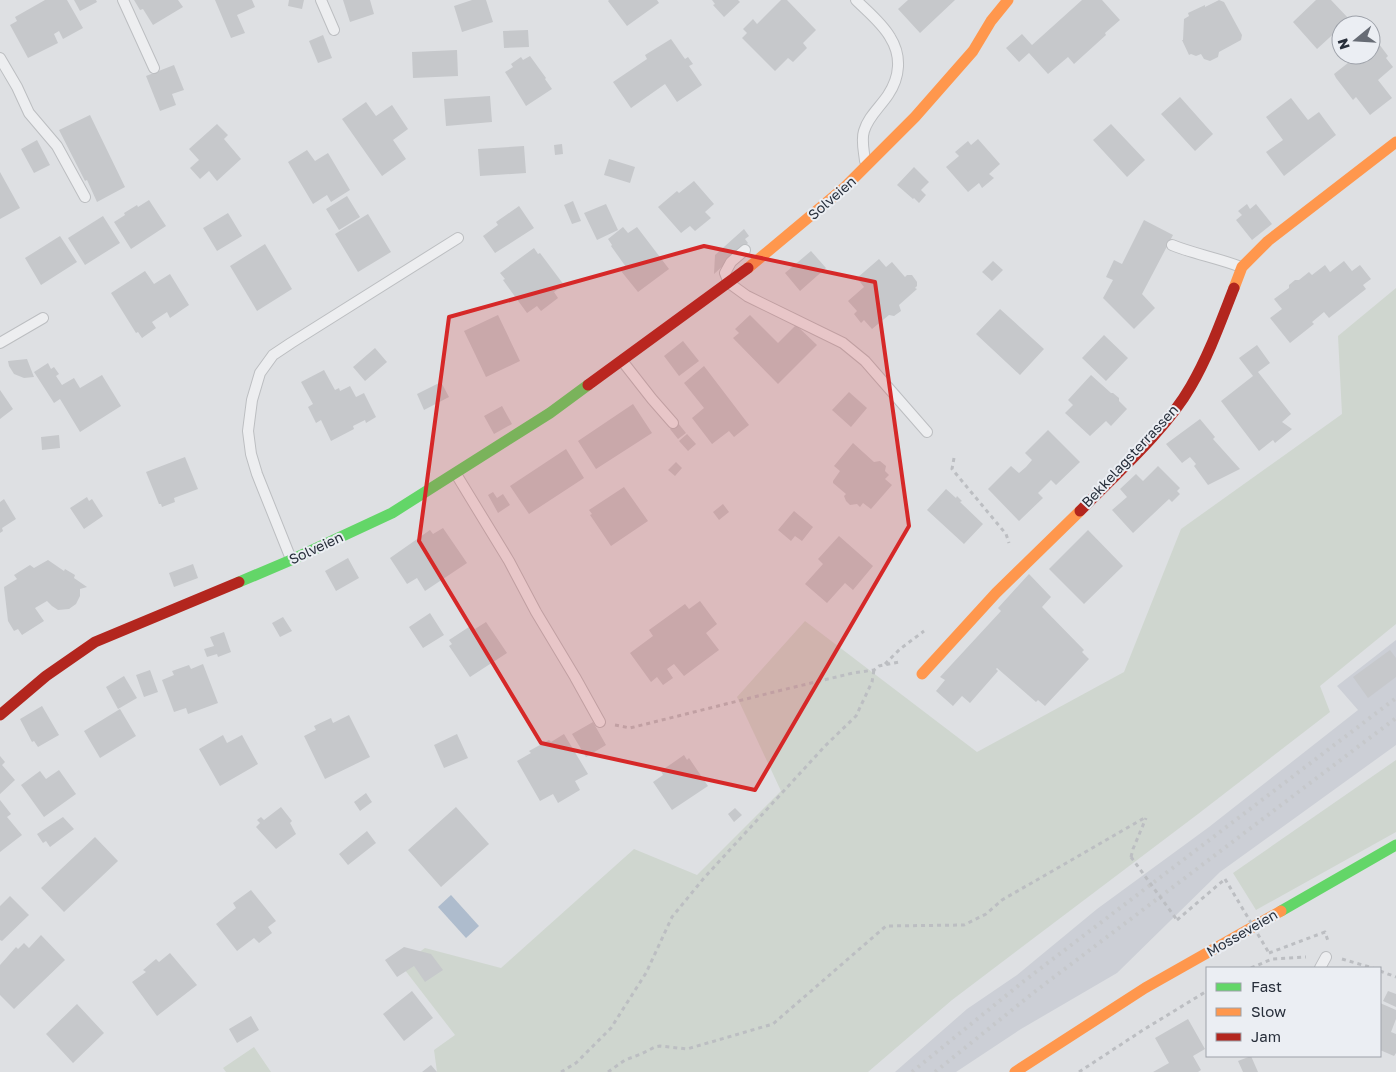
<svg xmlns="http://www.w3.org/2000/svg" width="1396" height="1072" font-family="'Golos Text',sans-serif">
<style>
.built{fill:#cccfd6}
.green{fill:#cfd6cf}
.water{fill:#aebccd}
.building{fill:#c6c8cb}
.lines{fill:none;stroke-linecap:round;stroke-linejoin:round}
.lane-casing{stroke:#bcbec1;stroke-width:12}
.path{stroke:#bcbec2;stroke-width:3;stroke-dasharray:4 4;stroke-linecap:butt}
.lane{stroke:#edeef0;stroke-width:10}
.fast{stroke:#63d668;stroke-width:11}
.slow{stroke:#ff974d;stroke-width:11}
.jam{stroke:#b3261e;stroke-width:11}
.rail{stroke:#c6c8cb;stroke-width:4;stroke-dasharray:2.5 5;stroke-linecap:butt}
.path-bridge{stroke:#bcbec2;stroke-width:3;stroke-dasharray:4 4;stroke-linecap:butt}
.marked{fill:#d62828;fill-opacity:0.2;stroke:#d62828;stroke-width:4;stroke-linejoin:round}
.labels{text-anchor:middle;stroke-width:4;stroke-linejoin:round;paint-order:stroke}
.street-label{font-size:14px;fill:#272e3a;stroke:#ebeef3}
</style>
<rect width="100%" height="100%" fill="#dee0e3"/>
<!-- built -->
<path class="built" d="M1396 640V745L1220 872 1117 973 1021 1029 956 1072H895L967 1009 1017 975 1097 909 1209 827 1358 710 1337 686Z"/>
<!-- green -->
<path class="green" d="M1396 288V624L1320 686 1330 712 1198 814 952 1000 868 1072H437L434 1050 455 1035 401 965 425 948 501 968 634 849 697 875 781 791 737 697 805 621 977 752 1124 672 1181 529 1342 414 1338 336Z
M1396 760V832L1256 910 1233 873Z
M254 1047 271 1072H226L223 1068Z"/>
<!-- water -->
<path class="water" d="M451 895 479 926 466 938 438 907Z"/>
<!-- building -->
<path class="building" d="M45 0H67L83 28 63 39 59 31 54 34 58 43 28 58 10 25 17 21 15 17Z
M74 0H96L97 2 80 11Z
M134 0H178L183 7 153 25 143 9 140 10Z
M215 0H252L255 7 237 15 245 33 231 38Z
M289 0H304L302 9 288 6Z
M343 0H370L374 14 350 22Z
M472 0H486L493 22 462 32 454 6Z
M609 0H657L659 3 627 26 608 1Z
M712 0H738L740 2 724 17 713 5 715 4Z
M781 0H787L816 30 803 43 807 48 793 62 788 58 775 71 742 38 747 33 743 29 753 19 757 24Z
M908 0H955L920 33 898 9Z
M1082 0H1102L1120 20 1105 33 1106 35 1074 64 1068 57 1048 74 1029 53 1019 62 1006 48 1022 34 1032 45Z
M1219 0 1224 2 1242 35 1241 40 1219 52 1218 57 1210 61 1204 59 1201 54 1196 56 1191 54 1189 55 1182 40H1183L1184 19 1189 16 1188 13 1205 5V7Z
M1316 0H1331L1349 19 1341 25V27L1317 49 1293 22Z
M528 30 529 47 504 48 503 31Z
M323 35 332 58 318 63 309 41Z
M671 39 685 59 688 57 693 64 689 66 702 85 677 102 665 84 631 108 613 82 647 59 645 55Z
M1376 40 1388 56 1386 58 1393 67 1378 80 1392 98 1370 115 1356 97 1353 100 1336 78 1334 74 1358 55H1371V44Z
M457 50 458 76 413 78 412 52Z
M530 56 546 78 545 79 552 89 526 106 505 72 513 67 511 64 521 57 523 60Z
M174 65 184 90 172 94 176 105 160 111 146 76Z
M490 96 492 122 446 126 444 99Z
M1180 97 1213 134 1195 151 1161 114Z
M1291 98 1308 120 1319 112 1336 135 1284 176 1266 152 1283 140 1266 117Z
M366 102 376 116 392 105 408 129 393 140 406 159 382 176 342 119Z
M90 115 125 187 97 202 87 180 85 181 59 130Z
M217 124 228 135 224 139 241 159 217 181 209 171 200 179 190 168 199 160 189 149Z
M1111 124 1145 160 1127 177 1093 140Z
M978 139 1000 164 989 174 994 178 982 188 979 183 968 192 946 167 959 156 955 152 968 141 971 145Z
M37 140 50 165 34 173 21 149Z
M562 144 563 154 555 155 554 145Z
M524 146 526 173 480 176 478 149Z
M307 150 315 161 328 153 350 190 331 202 327 195 313 204 288 162Z
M609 159 635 167 630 183 604 175Z
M914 167 929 182 921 190 926 195 919 203 914 198 913 199 897 185Z
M0 172 20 208 0 219Z
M694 181 714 204 705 212 711 218 695 231 690 226 681 233 658 207 677 191 679 193Z
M347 196 360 217 339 230 326 209Z
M149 200 166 226 131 249 114 222 125 215 124 213 137 205 138 207Z
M573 201 581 221 572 224 564 205Z
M606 204 618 230 597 240 584 213Z
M1247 204 1250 209 1256 204 1272 224 1252 240 1236 220 1242 215 1238 211Z
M519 206 534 228 495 253 483 236 498 225 496 222Z
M228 213 242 236 217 251 203 228Z
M368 214 391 252 358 272 335 234Z
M103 216 120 243 85 265 68 238Z
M1144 220 1173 235 1142 294 1155 308 1134 329 1103 298 1113 280 1106 277 1114 260 1122 264Z
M623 227 628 233 637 227 669 269 638 292 621 271 626 267 611 246 612 245 608 239Z
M744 229 749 236 745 239 748 243 714 274 715 255Z
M60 236 77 262 41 285 25 258Z
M265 244 292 289 257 311 230 266Z
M534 248 538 254 540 253 564 285 554 292 558 298 541 311 537 306 527 313 503 280 505 279 500 273Z
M811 251 826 268 800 291 785 273Z
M879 259 886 267 892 262 905 277 907 275H912L917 282V286L915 288 917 289 899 305 901 311 894 316 889 315 872 329 864 320 861 323 854 314 857 311 848 301 864 287 857 278Z
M993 261 1003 270 992 281 982 272Z
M1344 261 1352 271 1360 265 1371 279 1363 285 1366 289 1329 318 1324 312 1312 322 1314 324 1290 343 1270 318 1282 309 1274 299 1289 288V285L1295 280H1299L1309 272 1312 275 1325 265 1330 272Z
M145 271 154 284 170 274 189 305 170 318 167 312 152 322 156 328 142 338 138 332 136 333 111 293Z
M1000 309 1044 349 1020 375 976 334Z
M498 315 520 361 486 377 464 331Z
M750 315 778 343 796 325 817 345 778 384 733 338 739 333 735 329Z
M1104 335 1128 358 1106 381 1082 358Z
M683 341 699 361 679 376 664 356Z
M1257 345 1270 363 1258 372 1291 414 1282 422 1292 429 1275 443 1273 440 1259 451 1221 401 1253 376 1239 358Z
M375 348 387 362 365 381 353 367Z
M27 359 34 377 24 378 14 374 9 366 8 361Z
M48 363 51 369 54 367 59 374 56 376 62 385 74 378 80 388 102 375 121 406 80 432 60 399 54 403 34 372Z
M704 366 749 425 734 437 729 431 712 444 692 418 704 408 684 383Z
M324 370 335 390 339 388 340 391 350 386 356 397 364 393 376 417 366 423 365 420 353 426 354 429 331 441 321 420 316 423 308 407 313 404 301 382Z
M1091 375 1111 393H1113L1119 398V401L1127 409 1111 426 1106 421 1090 436 1065 413 1073 405 1068 400Z
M441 382 449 397 424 410 417 394Z
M0 390 13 409 0 419Z
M849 392 867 408 851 427 832 410Z
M633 404 652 433 596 469 578 441Z
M502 406 512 424 494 434 484 416Z
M1200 419 1215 437 1213 439 1240 469 1208 485 1194 466 1196 464 1190 457 1182 463 1166 444Z
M678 423 686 433 678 439 670 429Z
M1048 430 1080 462 1056 485 1051 480 1038 493 1043 498 1019 521 988 489 1011 466 1019 473 1026 467 1032 460 1025 453Z
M687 434 696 444 688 451 679 441Z
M59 435 60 448 42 450 41 437Z
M853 443 874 462 880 461 886 466 885 471 889 475 885 479 892 485 871 509 863 503 860 507 857 504 850 505 846 501 844 496 846 494 833 483V481L840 471 834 466Z
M566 449 584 478 529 514 510 486Z
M185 457 198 489 174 498 175 502 162 507 161 504H159L146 472Z
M676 462 682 468 675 476 668 470Z
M1158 466 1180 488 1177 491 1180 494 1172 502 1169 499 1133 533 1112 510 1127 497 1120 489 1136 474 1143 481Z
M624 487 648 521 611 546 590 515 592 514 589 510Z
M946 489 956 498 957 496 962 501 960 502 983 524 964 544 927 510Z
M493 492 497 498 503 494 510 505 498 513 488 495Z
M87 497 89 501 92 499 103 516 84 529 70 508Z
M4 499 16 519 2 528 3 531 0 533V502Z
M723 504 729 512 719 520 713 512Z
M794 511 813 527 802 541 795 536 791 541 778 530Z
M443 528 467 563 425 591 417 578 407 584 390 558 430 530 433 534Z
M1088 530 1123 566 1084 604 1049 569Z
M839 536 873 566 853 590 845 583 827 603 805 584 823 564 818 559Z
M348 558 359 578 336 591 325 571Z
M48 560 64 571 65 569 75 575 74 578 87 587 80 589V596L76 604 69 609 58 610 52 606 47 601 35 608 44 621 22 635 18 629 14 631 8 621 4 587 17 579 14 575 30 565 34 568Z
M193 564 198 578 174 587 169 573Z
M1029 574 1051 597 1042 607 1084 650 1082 652 1089 659 1045 706 1038 700 1036 702 997 668 996 669 998 671 970 703 962 696 953 706 936 691 945 680 940 677 1001 611 998 608Z
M700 601 717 624 706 633 719 650 684 676 674 664 667 669 673 678 663 685 657 677 651 682 630 653 653 636 649 630 685 604 689 609Z
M430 613 444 635 423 648 409 627Z
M283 617 292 631 280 637 272 623Z
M486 622 507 653 470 677 449 646 452 644 449 640 472 625 475 629Z
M224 632 231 652 218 657 217 654 207 657 204 649 214 646 210 637Z
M1390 650 1396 658V677L1368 698 1353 677Z
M203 664 218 703 188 714 186 708 174 712 162 680 174 675 172 671 189 665 191 669Z
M150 670 158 692 144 697 136 675Z
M124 676 137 698 118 709 106 687Z
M42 706 59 735 38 747 34 741 32 742 20 719Z
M120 709 136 736 100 758 84 731Z
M349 715 370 757 325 779 304 736 316 730 314 726 331 718 333 723Z
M593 722 606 745 586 757 572 734Z
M457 734 468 758 444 768 434 745Z
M564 734 588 774 575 781 580 790 558 803 553 794 540 801 517 761 531 753 529 751 549 740 551 742Z
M223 735 227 743 242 735 258 764 220 786 199 749Z
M684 755 687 760 689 758 708 786 672 810 653 782 663 775 661 771Z
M0 756 5 762 2 765 15 780 0 794Z
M59 770 76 794 44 817 21 785 40 771 46 779Z
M366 793 372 802 360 811 354 802Z
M0 800 11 814 7 817 22 835 0 852Z
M281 807 292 821 290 823 296 834 276 849 256 827 260 823 257 820 261 817 264 820Z
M456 807 489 844 441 887 408 850Z
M735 808 742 815 734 822 728 814Z
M63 817 74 829 50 847 46 841 43 843 37 834Z
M367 831 376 843 348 865 339 854Z
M95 837 118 861 64 912 41 888Z
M251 890 276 921 268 927 272 933 259 943 254 938 237 951 216 924 236 908 233 903Z
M10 896 29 915 2 941 0 940V906Z
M41 935 65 960 14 1009 0 995V965L16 947 18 949 24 943 29 948Z
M404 947 431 954 443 970 425 982 414 966 397 977 385 960Z
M170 953 197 985 157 1016 132 982 146 972 143 970 156 959 159 962Z
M412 991 433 1018 404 1041 383 1014Z
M1388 991 1396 994V1007L1383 1001Z
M1380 1003 1396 1010V1019L1391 1032 1396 1034V1053L1394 1056 1380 1050Z
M77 1004 104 1033 73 1063 46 1034Z
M251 1016 259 1030 237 1043 229 1029Z
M1188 1019 1205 1049 1193 1056 1201 1070 1198 1072H1153L1169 1063 1155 1038Z
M1251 1056 1258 1072H1243L1238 1061Z
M431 1065 437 1072H422Z"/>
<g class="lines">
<!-- lane casing -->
<g class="lane-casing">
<path id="lane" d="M123 0 154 68
M321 0 334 30
M856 0C868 12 882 23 890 37 902 56 900 77 888 95 880 107 868 117 864 131 861 140 864 151 865 161
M0 58 17 87 29 113 57 146 85 197
M1172 245C1194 254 1218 258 1241 267
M745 250 731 262 725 273 729 283 747 296 843 343 865 361 927 432
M0 343 43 318
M623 362 652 399 673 423
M456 474 509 561 536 612 575 677 600 722
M291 559 257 474 251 454 248 431 252 400 260 373 273 355 291 343 458 238
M1320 968 1326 957"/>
</g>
<!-- path -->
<path class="path" d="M954 458 952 469 1006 534 1009 543
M885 664 900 649 924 631
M615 725 630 728 778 691 853 673 874 670 879 666 899 662
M1131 857 1133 849 1146 818
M1177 920 1225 879
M1269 953 1325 932 1328 941
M1342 959 1373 968
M1251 968 1272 959 1306 957
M1380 971 1396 977
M561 1072 576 1063 611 1028 646 973 672 917 704 878 825 746 856 716 872 682 874 670
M608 1072 625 1060 641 1054 655 1047 660 1046 687 1049 773 1024 886 926 964 925 986 914 1002 900 1146 817
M1079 1072 1143 1030 1207 991"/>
<!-- lane -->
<use href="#lane" class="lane"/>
<!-- fast -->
<path class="fast" d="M239 582 291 560 392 513 550 413 588 385
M1281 911 1396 845"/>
<!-- slow -->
<path class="slow" d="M748 268 845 187 915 117 973 51 991 21 1008 0
M1234 288 1242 267 1268 241 1396 142
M922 674 996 593 1080 511
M1015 1072 1145 988 1281 911"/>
<!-- jam -->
<path class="jam" d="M588 385 748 268
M1080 511C1116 474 1166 430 1191 386 1209 355 1221 321 1234 288
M0 715 46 676 95 642 239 582"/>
<!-- rail -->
<path class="rail" d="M912 1072 1024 981 1396 698
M935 1072 1033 993 1396 718"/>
<!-- path-bridge -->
<path class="path-bridge" d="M1131 857 1177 920
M1225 879 1269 953"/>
</g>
<!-- marked area -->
<path class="marked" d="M704 246 875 282 909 526 755 790 541 743 419 541 449 317Z"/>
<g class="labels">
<!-- street labels -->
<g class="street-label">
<text transform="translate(832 198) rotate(-41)" y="5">Solveien</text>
<text transform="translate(1130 456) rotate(-47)" y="5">Bekkelagsterrassen</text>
<text transform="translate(316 548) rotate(-25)" y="5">Solveien</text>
<text transform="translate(1242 933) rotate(-30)" y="5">Mosseveien</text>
</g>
</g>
<!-- legend -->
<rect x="1206" y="967" width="175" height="90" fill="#ebeef3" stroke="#9da1a9"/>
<rect x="1216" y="983" width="25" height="8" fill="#63d668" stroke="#9da1a9"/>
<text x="1251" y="992" font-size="15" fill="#272e3a">Fast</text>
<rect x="1216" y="1008" width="25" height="8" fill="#ff974d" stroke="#9da1a9"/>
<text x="1251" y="1017" font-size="15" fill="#272e3a">Slow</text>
<rect x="1216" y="1033" width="25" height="8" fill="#b3261e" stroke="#9da1a9"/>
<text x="1251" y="1042" font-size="15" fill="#272e3a">Jam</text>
<!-- north arrow -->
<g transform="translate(1356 40) rotate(252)"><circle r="24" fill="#ebeef3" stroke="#9da1a9"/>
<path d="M0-4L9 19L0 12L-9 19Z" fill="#676c75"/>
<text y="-8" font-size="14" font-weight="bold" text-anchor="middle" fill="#272e3a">N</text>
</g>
</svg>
